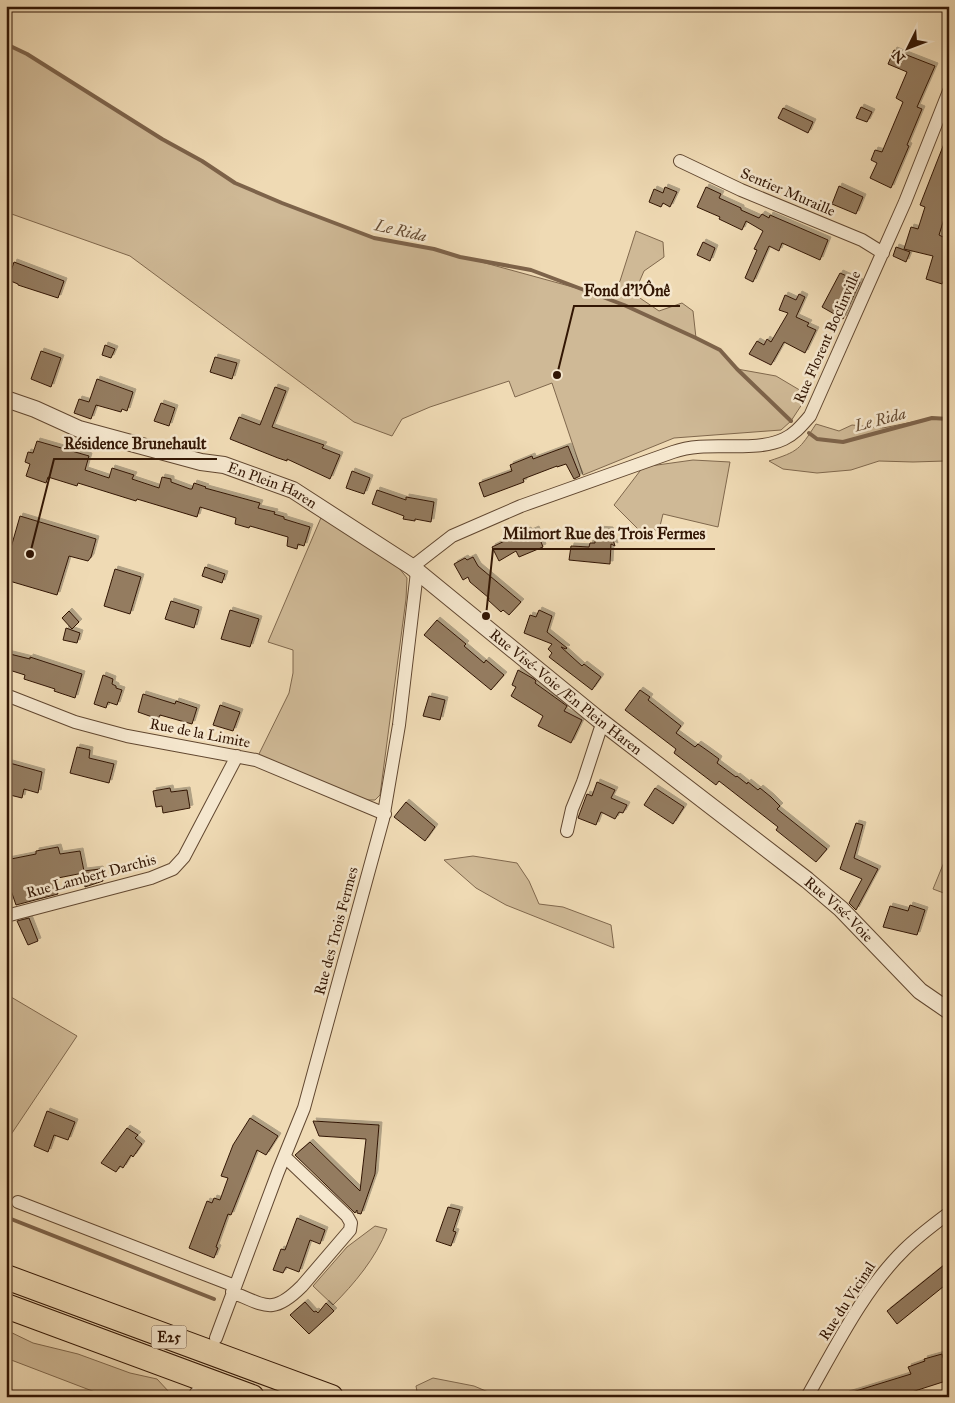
<svg xmlns="http://www.w3.org/2000/svg" width="955" height="1403" font-family="'IM FELL Great Primer',serif">
<style>
.green{fill:#cfb996;stroke:#80684d}
.lines{fill:none;stroke-linecap:round;stroke-linejoin:round}
.stream{stroke:#7d634a;stroke-width:4}
.building{fill:#947c60;stroke:#321604;filter:url(#shadow)}
.minor-casing{stroke:#614730;stroke-width:14}
.tertiary-casing{stroke:#614730;stroke-width:18}
.motorway-casing{stroke:#321604;stroke-width:26}
.minor{stroke:#f5e7ce;stroke-width:12}
.tertiary{stroke:#f5e7ce;stroke-width:16}
.motorway{stroke:#efdab4;stroke-width:24}
.labels{text-anchor:middle;stroke-width:5;stroke-linejoin:round;paint-order:stroke}
.shield{fill:#f5e7ce;stroke:#6c5541;stroke-width:1}
.shield-label{font-size:14px;font-weight:bold;fill:#321604}
.street-label{font-size:15px;fill:#321604;stroke:#f5e7ce}
.water-label{font-size:16px;font-style:italic;fill:#644a32;stroke:#f5e7ce}
.leader{fill:none;stroke:#321604;stroke-width:2}
.callout-dot{fill:#321604;stroke:#f5e7ce;stroke-width:2}
.callout-label{font-size:16px;text-anchor:middle;font-weight:bold;fill:#321604;stroke:#f5e7ce;stroke-width:5;stroke-linejoin:round;paint-order:stroke}
</style>
<defs>
<filter id="shadow"><feDropShadow dx="3" dy="-3" stdDeviation="0" flood-color="#0004"/></filter>
</defs>
<rect width="100%" height="100%" fill="#efdab4"/>
<filter id="stains"><feTurbulence type="fractalNoise" baseFrequency=".004" numOctaves="4"/><feColorMatrix values="0 0 0 0 .2 0 0 0 0 .09 0 0 0 0 .02 0 0 0 .5 -.17"/></filter>
<radialGradient id="worn" r=".72"><stop offset=".6" stop-color="#630" stop-opacity="0"/><stop offset="1" stop-color="#630" stop-opacity=".3"/></radialGradient>
<!-- green -->
<path class="green" d="M6 44 27 54 162 139 202 161 235 183 282 203 374 238 434 249 591 292 608 298 620 281 636 231 663 242 664 257 644 271 634 294 659 311 682 303 693 311 696 338 720 350 737 369 776 376 808 395 791 421 781 430 674 438 583 475 552 383 515 397 509 381 430 407 402 419 392 436 354 422 130 256 6 212Z
M932 418 949 419V463L945 461 913 462 879 461 851 470 817 473 783 469 769 461C799 451 799 450 816 424L839 431 852 425 883 428Z
M693 460 730 462 718 527 663 514 659 530 638 529 614 505 643 467Z
M323 513 399 568 407 578 406 599 380 795 375 800H364L258 756 289 693 293 673V650L268 642Z
M949 850V895L933 889Z
M473 856 517 863 529 881 539 904 563 907 611 925 614 948 506 905 476 888 444 860Z
M6 994 77 1036 6 1142Z
M375 1226 387 1229C376 1258 354 1284 333 1305L313 1286 347 1247Z
M6 1330 33 1343 78 1354 130 1373 157 1379 170 1393 166 1397H108L6 1358Z
M433 1378 474 1386 500 1397H418L416 1386Z"/>
<g class="lines">
<!-- stream -->
<path class="stream" d="M6 44 27 54 162 139 202 161 235 183 282 203 374 238 434 249 460 257 531 270 624 305 696 338 720 350 737 369 791 421
M809 433 817 439 843 442 932 418 949 419
M6 1217 214 1299"/>
</g>
<!-- building -->
<path class="building" d="M894 50 935 66 917 107 922 109 907 145 909 146 891 188 870 178 877 163 871 160 875 150 882 152 903 102 896 98 907 72 888 64Z
M861 107 872 112 867 122 856 118Z
M783 108 813 122 808 133 778 118Z
M947 136 949 137V203L939 235 949 240V267L942 284 926 279 933 256 904 249 911 227 918 229 925 207 920 205Z
M839 186 863 197 856 214 832 204Z
M665 187 677 192 670 207 663 203 661 207 649 202 654 189 663 193Z
M706 187 721 194 719 198 741 208V210L759 218 762 214 769 218 770 215 828 240 820 260 782 243 779 251 769 246 753 282 745 278 757 250 754 249 763 231 746 221 742 230 719 219 720 217 697 207Z
M703 242 715 248 710 261 697 255Z
M896 247 910 252 906 262 893 256Z
M14 262 64 281 58 298 18 285V284L8 280Z
M840 273 860 282 843 319 822 307Z
M799 294 805 297 796 317 809 323 807 326 816 330 805 353 784 342 771 365 749 354 757 341 764 345 767 339 771 342 788 313 779 310 785 295 796 300Z
M105 345 115 349 111 358 102 355Z
M41 351 61 358 51 387 31 379Z
M215 357 237 363 232 379 210 372Z
M97 379 133 392 127 411 122 409 121 412 96 405 91 419 74 413 79 399 89 402Z
M275 387 286 391 272 427 324 445 322 448 340 455 330 479 287 459V461L278 458 230 439 239 417 260 425Z
M161 403 175 408 169 426 154 421Z
M37 441 89 456 85 470 109 478 112 468 134 475 132 479 159 488 162 477 171 479V482L190 489H192L194 483 206 487 205 488 260 503 258 508 275 512 274 514 284 517V519L310 527 304 546 298 544 297 549 287 546 288 537 250 526 249 528 235 524 236 518 200 507 197 517 137 499 136 501 78 483 77 486 48 477 46 483 26 476 30 464 25 462 28 452 33 453Z
M568 446 580 476 574 479 566 464 557 467V466L523 479 524 482 484 497 479 483 512 471 510 465 532 456 533 459Z
M352 471 370 478 364 494 346 488Z
M377 490 406 500V497L434 502 431 522 415 519V521L403 519 404 516 372 504Z
M20 516 96 539 91 557 88 561 69 556 57 595 6 580V565Z
M536 529 543 547 519 557 516 551 499 561 492 547 528 530 529 532Z
M596 529 610 530 615 546 611 544 610 564 569 560 571 546 589 547 590 543H595Z
M473 557 478 566 521 602 509 615 503 610 501 612 488 600 489 598 470 582 468 577 463 580 454 564 465 558 467 560Z
M205 567 225 574 222 583 202 576Z
M115 569 141 577 130 614 104 606Z
M171 601 199 610 194 628 165 619Z
M230 610 259 619 250 647 221 639Z
M539 610 552 616 547 632 567 648 566 649 561 647 582 666 584 664 601 677 592 690 549 657 552 653 548 649 552 644 524 633 530 615 536 617Z
M69 611 79 622 72 629 62 618Z
M437 620 466 644 464 646 484 663 486 660 504 675 491 690 424 635Z
M66 628 80 633 77 643 63 640Z
M6 653 30 659V657L82 674 75 698 54 691 55 689 24 679 25 675 6 669Z
M518 670 534 679 536 681 535 683 567 706 564 711 582 720 571 743 538 726 543 716 511 696 516 687 512 685Z
M103 675 113 679 112 684 116 686V688L122 690 117 705 108 702 106 708 94 704Z
M640 690 650 697 648 700 681 726 676 733 695 747 698 744 708 751 719 759 717 763 736 777 737 776 747 784 748 782 758 790 760 788 771 797 780 806 777 809 827 849 816 862 776 830 778 827 719 781 716 785 674 753 676 749 625 710Z
M143 694 175 704 176 701 197 708 192 724 160 715 158 719 138 712Z
M429 696 445 700 440 720 423 716Z
M220 705 240 712 233 731 213 725Z
M77 747 90 750 89 758 114 764 109 783 70 773Z
M6 762 42 772 38 793 24 789 22 798 6 794Z
M597 782 615 790 611 798 627 805 623 813 619 812 615 819 601 812 596 825 578 818 587 794 592 796Z
M170 788 171 792 187 790 190 808 163 813 162 806 156 807 153 791Z
M655 788 684 807 673 824 644 805Z
M406 802 435 827 425 841 394 817Z
M856 823 863 825 854 858 878 869 856 910 849 903 862 879 840 869Z
M58 847 60 854 80 851 84 871 100 869 103 881 85 887 83 873 53 879 58 894 16 905 6 876V860L36 854V851Z
M910 905 925 910 917 935 883 927 890 906 908 911Z
M29 918 38 941 28 945 17 921Z
M47 1111 75 1122 68 1140 54 1135 48 1152 34 1146Z
M250 1118 278 1136 266 1155 257 1150 231 1215 228 1214 216 1247 218 1248 214 1258 189 1248 207 1201 212 1203 214 1198 220 1200 228 1178 221 1176 233 1145Z
M313 1121 379 1125 375 1174 361 1214 357 1213V1210L355 1213 295 1155 310 1142 360 1191 366 1139 319 1136Z
M127 1128 138 1135 135 1138 142 1144 133 1157 131 1155 123 1168 120 1166 116 1172 101 1163Z
M448 1207 460 1210 453 1231 456 1232 451 1246 436 1241Z
M297 1218 325 1230 320 1244 310 1240 299 1272 286 1267 283 1273 273 1270 281 1249 285 1250Z
M949 1261V1282L897 1324 887 1311Z
M305 1302 314 1312 316 1311 318 1313 326 1303 334 1311 309 1334 290 1315Z
M942 1354 943 1358 949 1356V1380L896 1397H846V1394L911 1374 908 1367 925 1361 924 1359Z"/>
<g class="lines">
<!-- minor casing -->
<g class="minor-casing">
<path id="minor" d="M680 161 741 190 862 240 883 253
M412 567 452 536 521 506 673 452C708 439 752 454 784 439 795 434 802 425 810 416L905 202 949 91
M6 695 75 722 127 736 256 760 385 814
M567 831 572 809 583 782 600 730 604 724
M6 916 151 878 173 869 184 857 237 756
M18 1202 235 1286
M232 1292C266 1306 273 1315 302 1286L350 1230 351 1223 347 1216 285 1157
M216 1338 278 1172 304 1108 383 819 399 725 417 572
M194 1397 196 1393
M807 1397C835 1348 864 1289 904 1250 918 1236 933 1225 949 1213"/>
</g>
<!-- tertiary casing -->
<g class="tertiary-casing">
<g id="tertiary">
<path id="s1" d="M6 399 35 409 79 429 201 462 224 465 293 490 412 567 598 719 807 880 841 909 920 991 949 1011"/>
</g>
</g>
<!-- motorway casing -->
<g class="motorway-casing">
<path id="motorway" d="M6 1277 331 1397
M6 1306 252 1397"/>
</g>
<!-- minor -->
<use href="#minor" class="minor"/>
<!-- tertiary -->
<use href="#tertiary" class="tertiary"/>
<!-- motorway -->
<use href="#motorway" class="motorway"/>
</g>
<g class="labels">
<!-- shield labels -->
<rect class="shield" x="151.5" y="1325.5" width="35" height="23" rx="4"/>
<g class="shield-label">
<text x="169" y="1342">E25</text>
</g>
<!-- street labels -->
<g class="street-label">
<text transform="translate(788 192) rotate(23)" y="5">Sentier Muraille</text>
<text transform="translate(827 337) rotate(-66)" y="5">Rue Florent Boclinville</text>
<text dy="5" stroke="none"><textPath href="#s1" startOffset="281">En Plein Haren</textPath></text>
<text dy="5" stroke="none"><textPath href="#s1" startOffset="642">Rue Visé-Voie /En Plein Haren</textPath></text>
<text transform="translate(200 733) rotate(11)" y="5">Rue de la Limite</text>
<text transform="translate(91 876) rotate(-15)" y="5">Rue Lambert Darchis</text>
<text dy="5" stroke="none"><textPath href="#s1" startOffset="991">Rue Visé-Voie</textPath></text>
<text transform="translate(336 931) rotate(-75)" y="5">Rue des Trois Fermes</text>
<text transform="translate(847 1301) rotate(-57)" y="5">Rue du Vicinal</text>
</g>
<!-- water labels -->
<g class="water-label">
<text transform="translate(401 230) rotate(13)" y="6">Le Rida</text>
<text transform="translate(880 419) rotate(-15)" y="6">Le Rida</text>
</g>
</g>
<!-- callouts -->
<path class="leader" d="M557 375L574 306H680M30 554L54 459H217M486 616L493 549H715"/>
<g class="callout-dot">
<circle cx="557" cy="375" r="5"/>
<circle cx="30" cy="554" r="5"/>
<circle cx="486" cy="616" r="5"/>
</g>
<g class="callout-label">
<text x="627" y="296">Fond d’l’Ônê</text>
<text x="135" y="449">Résidence Brunehault</text>
<text x="604" y="539">Milmort Rue des Trois Fermes</text>
</g>
<!-- margin -->
<rect width="955" height="1403" fill="none" stroke="#efdab4" stroke-width="25"/>
<rect x="8" y="8" width="940" height="1388" fill="none" stroke="#321604" stroke-width="2.5"/>
<rect x="12" y="12" width="930" height="1378" fill="none" stroke="#321604"/>
<!-- north arrow -->
<g transform="translate(908 48) rotate(228)" stroke="#f5e7ce" stroke-width="4" paint-order="stroke">
<path d="M0-4L9 19L0 12L-9 19Z" fill="#321604"/>
<text y="-8" font-size="14" font-weight="bold" text-anchor="middle" fill="#321604">N</text>
</g>
<rect width="100%" height="100%" filter="url(#stains)"/>
<rect width="100%" height="100%" fill="url(#worn)"/>
</svg>
